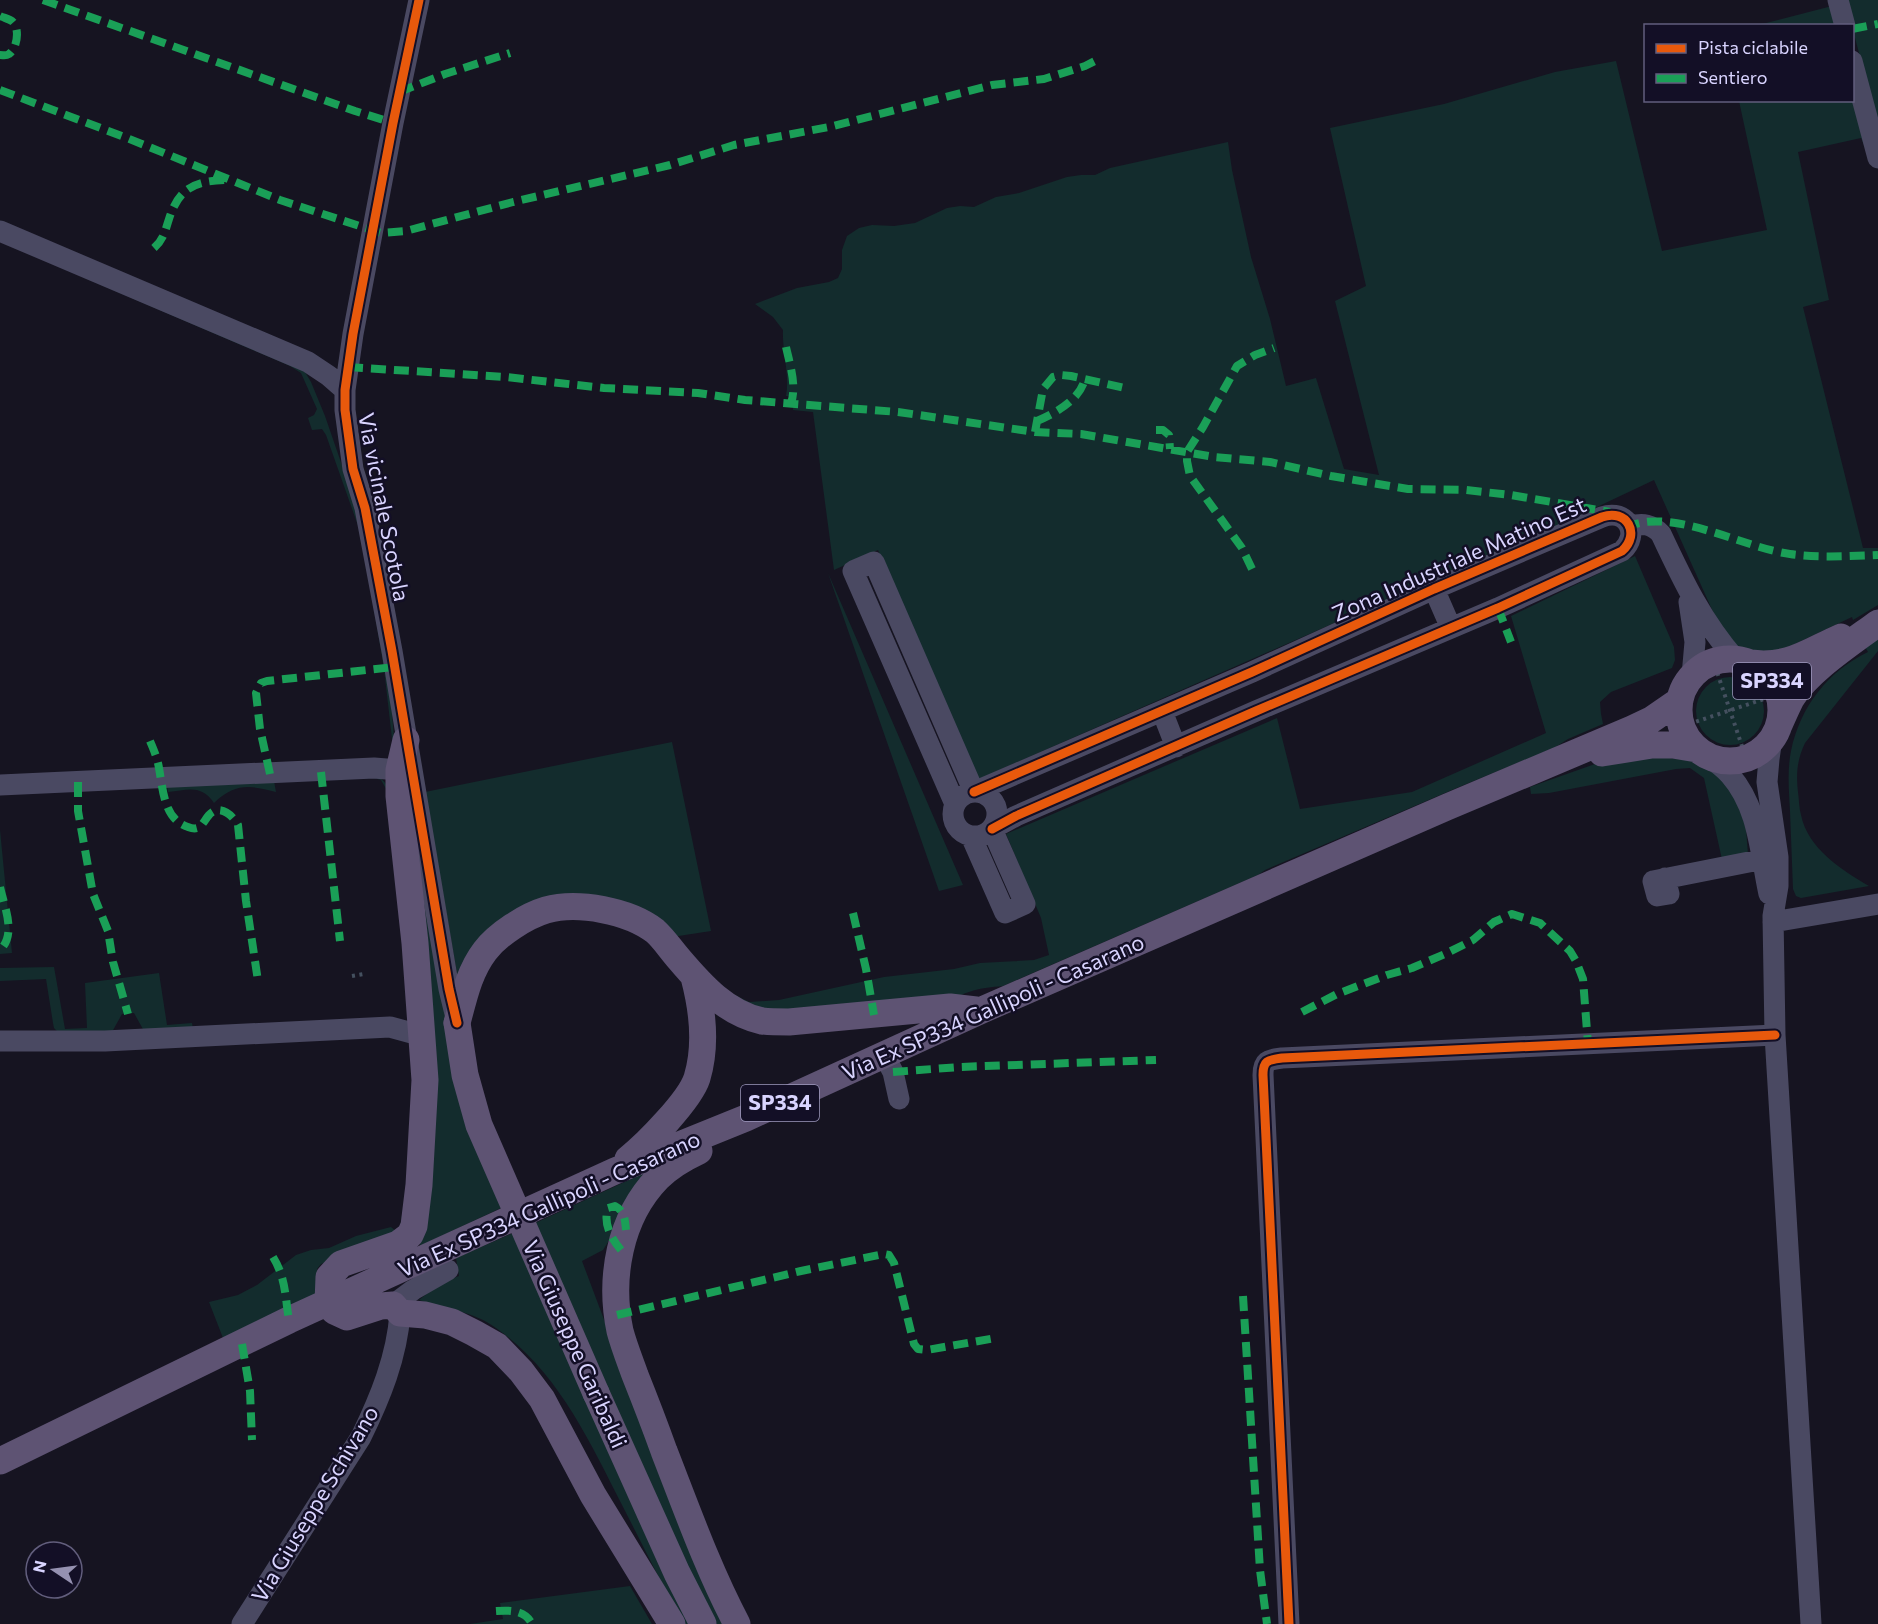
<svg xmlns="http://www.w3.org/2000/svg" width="1878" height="1624" font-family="Commissioner,sans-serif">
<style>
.green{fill:#132c2d}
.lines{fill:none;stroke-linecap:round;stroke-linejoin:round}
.path{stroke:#44505f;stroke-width:4;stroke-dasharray:3 4.5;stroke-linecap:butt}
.minor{stroke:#4a4962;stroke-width:21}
.major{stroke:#5e5373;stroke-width:27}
.major-bridge{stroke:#5e5373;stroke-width:27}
.quiet{stroke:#1a9f57;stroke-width:8;stroke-dasharray:15 8;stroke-linecap:butt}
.cycleway-casing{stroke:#130f26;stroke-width:13}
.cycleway{stroke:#e8590c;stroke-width:9}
.labels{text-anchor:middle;stroke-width:5;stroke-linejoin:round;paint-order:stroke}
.shield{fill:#130f26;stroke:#9e99be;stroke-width:1.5}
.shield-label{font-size:21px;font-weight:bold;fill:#d9d4ff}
.street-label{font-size:22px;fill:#d9d4ff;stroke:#130f26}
</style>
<rect width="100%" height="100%" fill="#161421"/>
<!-- green -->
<path class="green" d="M1845 0H1878V125Z
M1832 6 1838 26H1743L1766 23Z
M1616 61 1662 251 1767 230 1739 101 1852 100 1873 166 1861 138 1798 152 1829 300 1803 307 1863 548H1878V605L1853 620 1852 617 1763 659 1738 648 1718 623 1654 480 1580 515 979 779 878 550 834 570 813 412 793 410 794 397 786 396C790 374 782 352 783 330L773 317 755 304 797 288 829 282 838 278 842 269V250L847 236 859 228 872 225 894 226 915 223 947 208 960 206 974 207 996 197 1019 193 1067 177 1081 175H1095L1110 168 1228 142 1232 170 1251 257 1270 319 1286 386 1316 378 1344 469 1379 475 1335 301 1366 286 1330 128 1444 104 1555 72Z
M6 244 295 365 305 372 311 382 325 416 356 506 389 675 395 750 389 759 393 747 384 669 362 537 326 435 322 429 312 430 308 418 314 415 317 409 301 373 290 366Z
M1635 556 1674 647 1675 660 1672 668 1611 692 1600 702 1601 714 1603 724 1568 739 1554 748 1459 787 1265 870 1258 875 1003 986C979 988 969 990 948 1002L755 1012 709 982 749 1002 779 1000 884 977 954 969 980 963 1034 960 1049 955 1041 918 1006 834 1277 718 1300 809 1412 792 1546 733 1511 616Z
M828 573 963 885 939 891Z
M1878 638V651L1805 743C1797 760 1796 773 1798 792 1799 799 1799 808 1801 815 1808 849 1842 870 1869 886L1801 898 1796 896 1793 889C1792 863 1791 837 1790 811 1789 791 1787 771 1791 751 1800 707 1828 671 1868 652L1864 645Z
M1696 711a34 34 0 1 1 68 0a34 34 0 1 1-68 0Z
M672 742 711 931 672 937 563 899 458 979 425 792Z
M1641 755 1689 760 1715 773 1735 793 1746 828 1748 855 1723 864 1704 778 1690 768 1676 769 1549 793 1531 794 1530 787 1595 764Z
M361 774C377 778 386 775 389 794L381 780 374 778 274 781 276 792C250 785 235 783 214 803 201 784 188 790 168 792L167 785Z
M406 779 454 1071 501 1208 420 1246 429 1141Z
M0 830 12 953 0 954Z
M54 967 65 1029 87 1028 85 983 159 973 167 1025 192 1023 193 1029 144 1031 134 1013 122 1014 112 1032 57 1031 54 1028 53 1023 46 979 0 981V968Z
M415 1050 418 1053 421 1071 411 1212 406 1228 399 1236 321 1264 317 1269 318 1289 316 1295 223 1338 209 1302 238 1295 257 1285 296 1255 311 1250 329 1248 356 1236 391 1227 399 1234 414 1139 416 1055Z
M655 1168 603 1250 582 1261 665 1482 724 1624H714L531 1225Z
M513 1233 693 1624H684L681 1620C661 1582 641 1542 621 1503 588 1438 557 1371 496 1328 473 1311 445 1309 419 1300L440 1283 459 1276 456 1258Z
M630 1586 652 1624H470L503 1619 500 1603Z"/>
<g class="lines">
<!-- path -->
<path class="path" d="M1715 666 1748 764
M1689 724 1767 698
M352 976 364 974"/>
<!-- minor -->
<path class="minor" d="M419 0 393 123 353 334 345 390V410L353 469 365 508 392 651 449 989 457 1022
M1838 0 1845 26
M1852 61 1878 158
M0 231 308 362 329 376 345 390
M1630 526C1643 523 1652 524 1661 534 1683 581 1702 621 1736 660
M1434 589 1451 628
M1689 602 1695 642 1692 676
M1162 711 1176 747
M1772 738 1769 759 1767 782 1778 857V886L1773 916 1775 1035 1811 1624
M1708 757C1716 762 1724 768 1730 775 1759 808 1760 853 1769 894
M0 785 374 768 399 770
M953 814a22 22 0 1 1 44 0a22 22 0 1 1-44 0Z
M955 804 853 571 874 562 974 792 1252 672 1434 589 1602 517C1627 508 1641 534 1622 551L1498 608 1256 711 1016 816 992 829 1025 904 1005 913 971 836
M1665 878 1669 894 1657 896 1653 881 1774 857
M1773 922 1878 904
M0 1041H105L390 1027 423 1036
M884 1055 893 1072 899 1099
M393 1305 413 1290 448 1270
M242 1624 361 1437C380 1398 397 1357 400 1313
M1289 1624 1263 1075C1263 1060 1268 1060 1282 1058L1775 1035"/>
<!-- major -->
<path class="major" d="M1679 710a51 51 0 1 1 102 0a51 51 0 1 1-102 0Z
M1750 663C1789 668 1807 652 1841 637
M1779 725C1783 716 1787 707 1791 699 1808 671 1851 643 1878 623
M406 740 399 770V796L415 943 425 1080 419 1185 414 1226 410 1235 398 1244 341 1264 329 1277 328 1303 334 1311 347 1317 381 1306 393 1305 400 1313 425 1315 452 1322 474 1333 497 1346 521 1371 542 1399 593 1495 672 1624
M1602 753 1652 745H1673L1697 749
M457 1023C464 997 469 972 485 951 498 934 526 916 546 910 578 901 629 911 655 931 664 939 671 950 679 959 702 986 726 1013 762 1021 770 1022 780 1022 789 1022L950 1007 976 1010
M699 1151C684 1158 670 1166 658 1178 619 1218 609 1279 620 1331 624 1346 630 1361 635 1375 645 1400 655 1426 664 1451 687 1510 708 1569 737 1624
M628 1159C647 1144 690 1100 697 1078 707 1045 703 1011 694 977
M596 1393 677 1573 703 1624
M0 1461 289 1320 615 1171 746 1118 982 1010 1447 807 1632 729 1651 720 1680 700"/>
<!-- major-bridge -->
<path class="major-bridge" d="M457 1023 465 1075 479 1125 596 1393"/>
<!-- quiet -->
<path class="quiet" d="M43 0 355 111 393 123
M0 16C4 18 10 19 13 22 20 29 17 49 9 54 6 56 4 55 0 55
M1852 29 1878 24
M0 90 127 138 280 200 381 233 406 231 513 202 670 165 734 145 829 127 992 85 1044 79 1085 66 1097 60
M399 92 445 74 510 53
M154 248C164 239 165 231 169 219 179 188 194 181 226 180
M786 347C790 365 797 386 791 403
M348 367 506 377 604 388 698 393 745 400 898 412 1035 432 1081 434 1214 457 1270 462 1331 476 1408 489 1466 490 1511 495 1610 512
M1037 421C1056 413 1081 399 1085 378
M1156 430H1163L1169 435 1170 449
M1035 432 1043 389 1053 377 1061 375 1071 376 1129 389
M1628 521 1630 526C1674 508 1744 548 1790 554 1818 558 1850 556 1878 555
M1252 569 1242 548 1190 476 1187 461V452L1203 427 1237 366 1255 355 1274 348
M1498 608 1511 642
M150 741C153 748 156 755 158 763 163 785 162 819 188 827 201 832 202 823 209 815 220 803 233 816 238 825L246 901 258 981
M321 772 340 941
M270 774 260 729 256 693 261 683 267 681 394 667
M78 782V811L93 894 108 931 113 962 128 1014
M0 887C4 906 17 934 0 950
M853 913 866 969 874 1015
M1302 1012 1337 994 1387 975 1412 968 1445 954 1473 940 1494 922 1512 914 1540 923 1570 951 1576 961 1583 979 1588 1044
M893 1072 959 1067 1156 1060
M621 1250C611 1238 603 1224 608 1208L615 1206C625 1211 625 1221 626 1230
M273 1257C286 1278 285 1297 289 1320
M1243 1296 1260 1570 1267 1624
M617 1315 801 1271 884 1254 889 1255 894 1263 914 1344 918 1349 927 1350 996 1338
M242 1344 250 1391 252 1440
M496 1611C510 1610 525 1610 532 1624"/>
<!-- cycleway casing -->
<g class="cycleway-casing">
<path id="cycleway" d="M419 0 393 123 353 334 345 390V410L353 469 365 508 392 651 449 989 457 1023
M974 792 1252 672 1434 589 1602 517C1627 508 1641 534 1622 551L1498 608 1256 711 1016 816 992 829
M1289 1624 1263 1075C1263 1060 1268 1060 1282 1058L1775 1035"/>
</g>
<!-- cycleway -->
<use href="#cycleway" class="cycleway"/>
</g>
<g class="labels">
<!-- shield labels -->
<g class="shield">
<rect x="1733" y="663" width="78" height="36" rx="4.5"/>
<rect x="741" y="1085" width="78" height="36" rx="4.5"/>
</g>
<g class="shield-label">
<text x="1772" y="688">SP334</text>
<text x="780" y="1110">SP334</text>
</g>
<!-- street labels -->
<g class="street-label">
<text transform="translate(384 507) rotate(79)" y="8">Via vicinale Scotola</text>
<text transform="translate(1459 559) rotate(-24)" y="8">Zona Industriale Matino Est</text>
<text transform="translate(993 1007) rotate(-24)" y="8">Via Ex SP334 Gallipoli - Casarano</text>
<text transform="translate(549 1204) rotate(-24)" y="8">Via Ex SP334 Gallipoli - Casarano</text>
<text transform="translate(575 1344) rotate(66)" y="8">Via Giuseppe Garibaldi</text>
<text transform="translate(315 1504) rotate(-59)" y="8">Via Giuseppe Schivano</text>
</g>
</g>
<!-- legend -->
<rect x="1644" y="24" width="210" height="78" fill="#130f26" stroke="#625e7d" stroke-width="1.5"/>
<rect x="1656" y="44" width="30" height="9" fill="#e8590c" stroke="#625e7d" stroke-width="1.5"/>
<text x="1698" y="54" font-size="18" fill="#d9d4ff">Pista ciclabile</text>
<rect x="1656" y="74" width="30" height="9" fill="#1a9f57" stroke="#625e7d" stroke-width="1.5"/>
<text x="1698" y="84" font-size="18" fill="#d9d4ff">Sentiero</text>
<!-- north arrow -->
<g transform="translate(54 1570) rotate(283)"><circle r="28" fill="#130f26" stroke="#625e7d" stroke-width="1.5"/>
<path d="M0-4.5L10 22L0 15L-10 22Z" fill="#9591b1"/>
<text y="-9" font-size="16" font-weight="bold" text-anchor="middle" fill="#d9d4ff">N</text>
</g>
</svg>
